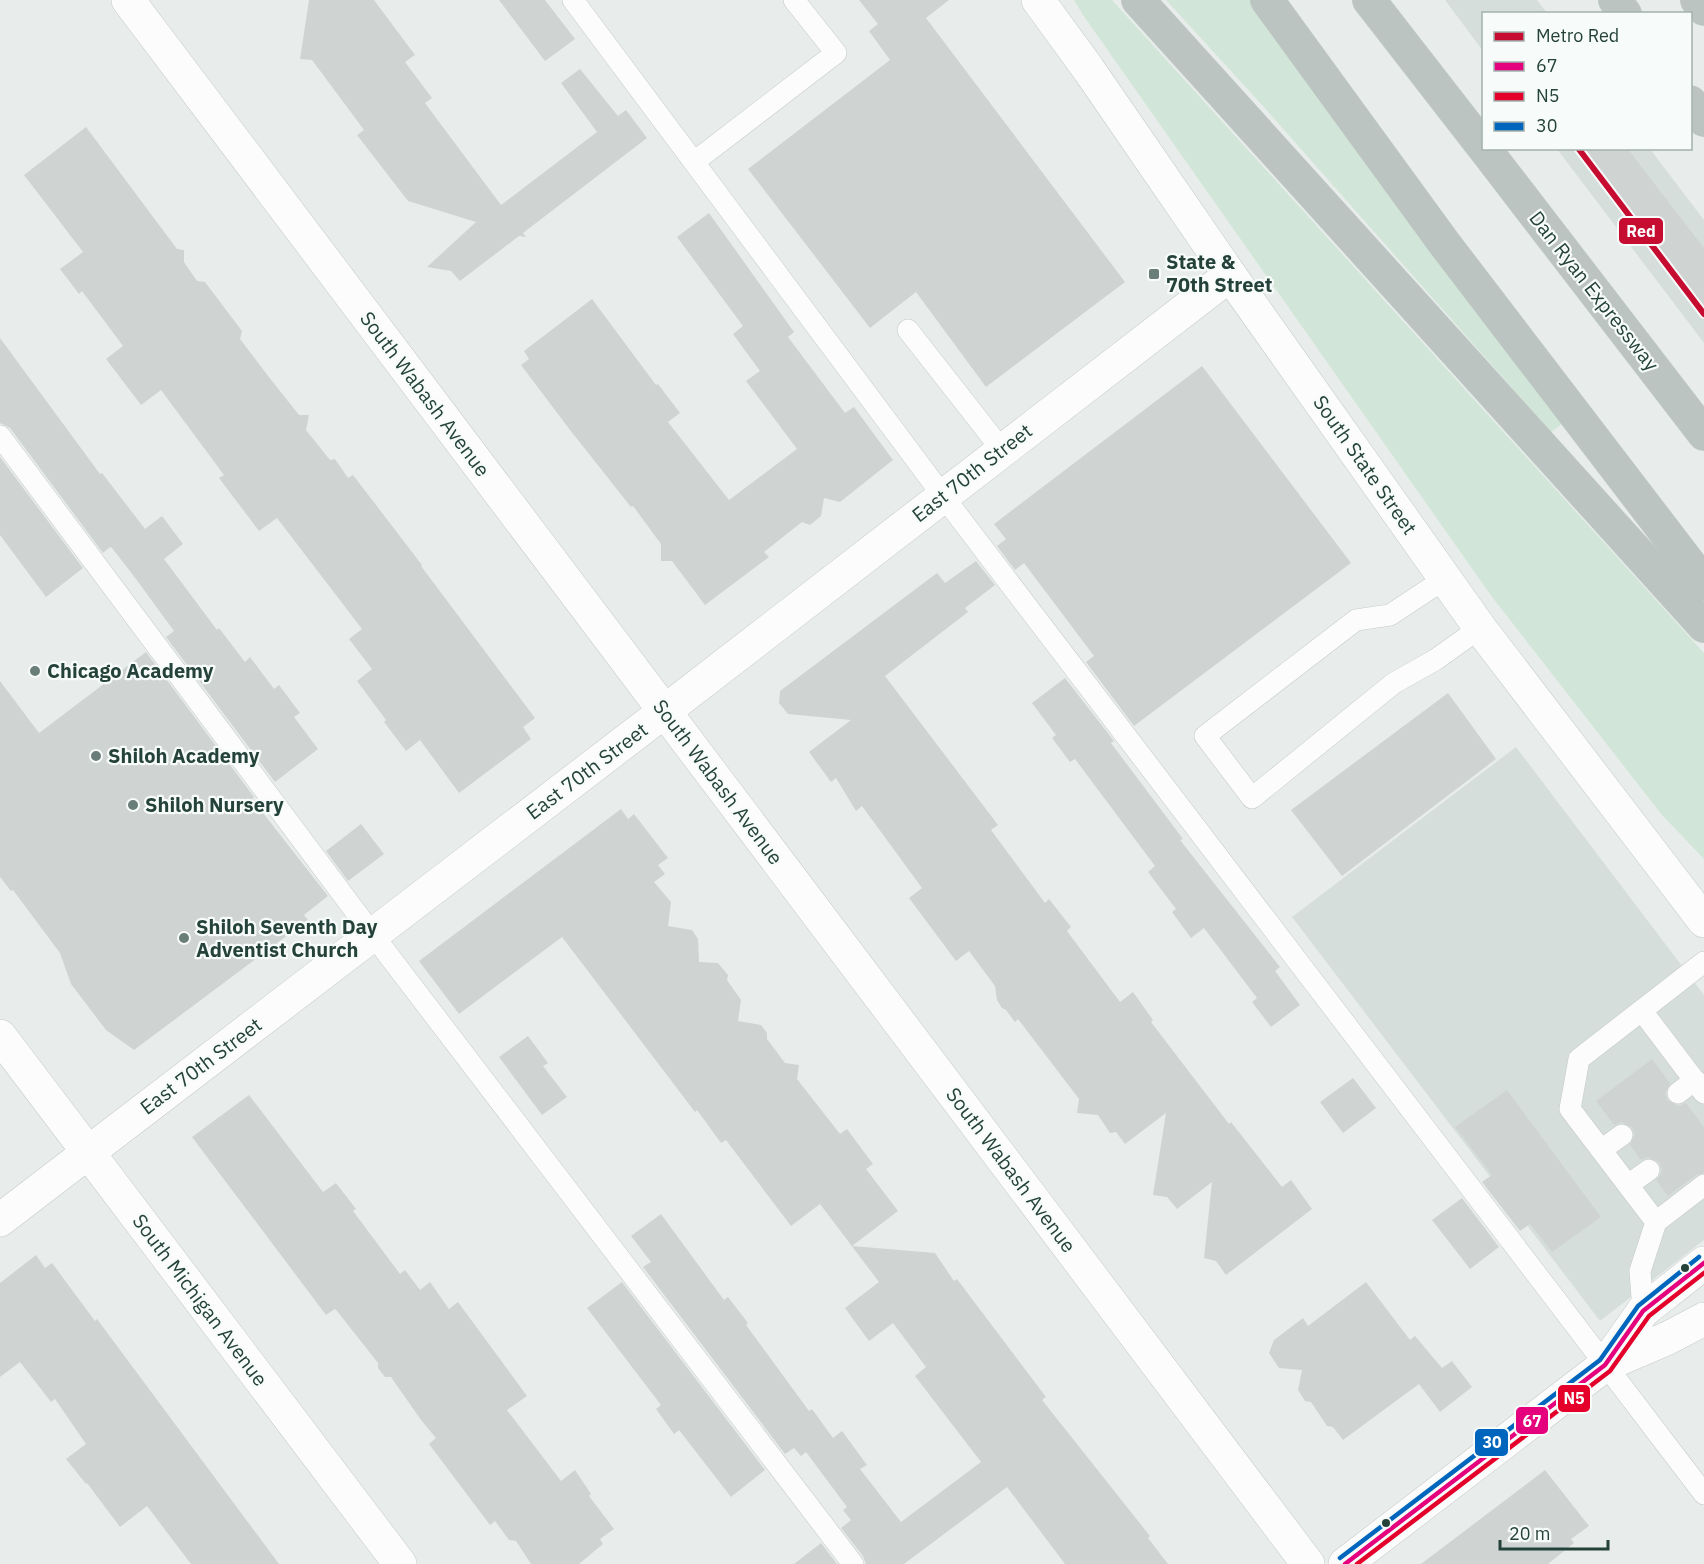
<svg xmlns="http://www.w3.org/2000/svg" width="1704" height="1564" font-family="'IBM Plex Sans',sans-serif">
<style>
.built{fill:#d6dedb}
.green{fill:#d1e6d8}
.building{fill:#cfd4d2}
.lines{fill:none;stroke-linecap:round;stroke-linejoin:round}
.service-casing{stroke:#c5cac8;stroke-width:22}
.minor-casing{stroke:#c5cac8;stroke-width:34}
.tertiary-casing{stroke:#c5cac8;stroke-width:34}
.secondary-casing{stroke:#c3cbc8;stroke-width:34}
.motorway-casing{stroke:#c3ccc9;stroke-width:34}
.service{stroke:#fcfcfc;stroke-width:21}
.minor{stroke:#fcfcfc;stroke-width:33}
.tertiary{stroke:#fcfcfc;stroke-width:33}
.secondary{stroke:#fcfcfc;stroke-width:33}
.motorway{stroke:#bcc4c2;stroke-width:33}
.bus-1-casing{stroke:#f7fbf9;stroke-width:9}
.bus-2-casing{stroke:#f7fbf9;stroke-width:9}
.bus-3-casing{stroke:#f7fbf9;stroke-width:9}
.bus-1{stroke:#e5007d;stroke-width:4.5}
.bus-2{stroke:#e4002b;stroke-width:4.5}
.bus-3{stroke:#0065bd;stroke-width:4.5}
.metro-1-casing{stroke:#f7fbf9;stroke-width:10}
.metro-1{stroke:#c60c30;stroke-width:6}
.poi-dot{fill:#697e78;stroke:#f7fbf9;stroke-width:2}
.bus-dot{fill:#24423a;stroke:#f7fbf9;stroke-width:2}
.labels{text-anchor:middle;stroke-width:4.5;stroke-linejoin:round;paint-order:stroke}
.poi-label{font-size:20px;font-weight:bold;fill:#24423a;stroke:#f7fbf9;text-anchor:start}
.street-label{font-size:20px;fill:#24423a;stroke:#f7fbf9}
.line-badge{stroke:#f7fbf9;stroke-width:2}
.badge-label{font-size:16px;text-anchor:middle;font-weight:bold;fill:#fff}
</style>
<rect width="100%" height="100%" fill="#e8edeb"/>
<!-- built -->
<path class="built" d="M1445 0H1537L1547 13 1484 14 1483 51Z
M1557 149H1650L1704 220V343Z
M1516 747 1704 995V1240L1600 1321 1292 917Z"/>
<!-- green -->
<path class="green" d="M1074 0H1112L1704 653V859L1662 815 1492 597 1083 15Z
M1166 0H1251L1562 424 1551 432 1262 105Z"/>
<!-- building -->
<path class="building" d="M309 0H374L415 55 405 62 432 98 425 103 501 205 597 132 561 83 580 69 618 116 626 110 647 138 523 233 526 237 519 236 460 281 451 271 427 267 476 222 408 201 357 135 364 130 312 60 300 59Z
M499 0H545L575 39 545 61Z
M859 0H949L926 18 1125 282 986 387 916 292 870 328 748 169 890 60 869 31 878 24Z
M86 127 177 249 184 250V262L197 281 205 282 242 331 240 339 272 381 299 415H309L306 430 330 460 335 459 348 478 353 475 422 565 421 566 535 718 523 727 531 739 459 793 420 740 406 751 384 722 386 720 357 681 372 669 349 639 362 629 277 518 259 531 219 478 224 475 161 390 141 405 106 359 123 346 82 291 79 294 60 269 83 252 24 175Z
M1575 148H1627L1704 248V320Z
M709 213 794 332 788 337 845 413 854 407 893 460 840 502 824 498 821 516 810 525 802 522 764 552 769 557 705 605 672 561H661V544L633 506 631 507 570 430 521 365 529 359 524 351 592 299 656 385 658 384 680 413 668 422 729 500 797 449 746 381 760 371 733 334 743 326 677 237Z
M0 338 100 474 102 473 145 529 162 516 183 544 164 559 217 630 219 628 245 662 250 657 274 689 279 685 300 713 294 717 318 749 275 782 166 637 174 631 136 579 112 548 110 547 103 553 10 428 0 423Z
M1202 366 1351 563 1134 726 1086 662 1094 656 1024 563 1015 570 997 546 1006 539 994 524Z
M0 457 83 568 46 597 0 535Z
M976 561 995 585 965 608 968 612 885 676 998 825 991 830 1045 903 1049 899 1071 927 1067 931 1120 1002 1133 992 1153 1020 1151 1022 1229 1124 1231 1122 1282 1187 1291 1180 1312 1209 1226 1275 1216 1261 1204 1258 1212 1182 1177 1209 1167 1197 1153 1195 1166 1113 1125 1144 1116 1132 1110 1133 1098 1115 1077 1113 1079 1099 1018 1019 1015 1022 1006 1010 1002 1008 997 1000 995 986 969 951 956 961 909 898 922 888 862 806 856 811 836 778 831 782 809 752 851 720 788 714 779 703 780 691 937 573 945 583Z
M146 652 254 797 252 799 328 896 304 915 308 920 134 1050 106 1030 71 984 60 953 13 890 11 891 0 877V681L39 733Z
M1065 678 1114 741 1111 743 1183 839 1180 840 1280 967 1275 971 1300 1005 1271 1027 1252 1002 1257 998 1204 928 1191 938 1172 912 1176 909 1148 872 1155 866 1075 759 1070 762 1052 738 1056 735 1032 703Z
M1448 693 1496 759 1342 876 1291 810Z
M621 809 628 819 634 814 668 858 658 865 665 874 654 882 671 902 668 926 692 930 698 939 699 962 718 963 728 975 727 980 741 1000 738 1021 761 1025 767 1033V1039L785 1063 799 1065 797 1079 840 1134 847 1129 873 1164 866 1169 898 1211 852 1246 935 1253 954 1281 957 1279 1046 1397 1042 1400 1150 1536 1148 1538 1168 1564H1065L1007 1487 904 1564H866L863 1556 841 1528 851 1520 843 1510 847 1507 806 1452 801 1456 794 1448 785 1454 643 1267 651 1262 631 1236 661 1214 724 1300 728 1297 748 1323 746 1325 809 1411 812 1409 833 1438 842 1431 867 1465 860 1469 901 1522 981 1462 915 1376 926 1367 893 1323 869 1341 845 1308 879 1282 820 1204 791 1226 726 1140 721 1143 697 1110 695 1112 562 937 459 1014 419 961Z
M361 824 384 854 348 881 326 851Z
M528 1036 548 1063 543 1066 567 1097 542 1115 499 1057Z
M1652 1059 1670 1083 1665 1094 1668 1101 1679 1106 1686 1103 1704 1127V1173L1696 1175 1668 1196 1656 1180 1660 1176 1662 1169 1659 1162 1648 1157 1641 1160 1630 1145 1635 1134 1632 1127 1621 1122 1614 1125 1596 1101Z
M1353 1078 1376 1108 1343 1133 1320 1102Z
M1507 1090 1601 1217 1552 1252 1530 1224 1520 1231 1482 1182 1492 1175 1455 1127Z
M249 1095 323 1192 336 1183 356 1209 353 1211 400 1274 405 1270 420 1290 430 1282 449 1309 458 1302 527 1396 507 1410 561 1481 575 1470 591 1494 589 1496 614 1529 600 1539 603 1544 579 1564H531L516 1541 509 1540 495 1521 490 1525 429 1444 436 1438 421 1420 391 1377H385L378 1368V1363L337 1311 335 1309 326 1315 192 1137Z
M1462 1198 1499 1247 1470 1269 1432 1220Z
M36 1255 45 1268 52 1263 95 1321 97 1319 279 1564H191L147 1506 120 1527 87 1483 86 1484 66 1459 86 1444 55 1399 51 1402 20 1362 0 1377V1283Z
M622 1282 765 1470 731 1497 679 1430 674 1434 656 1409 661 1405 587 1308Z
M1366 1282 1410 1340 1415 1336 1442 1368 1452 1361 1472 1387 1440 1412 1419 1384 1343 1440 1333 1427 1327 1426 1311 1402 1305 1401 1298 1390 1302 1370 1279 1368 1269 1353 1274 1340 1303 1318 1308 1326Z
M1545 1470 1589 1526 1571 1539 1574 1543 1548 1564H1421Z
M821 1543 837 1564H794Z"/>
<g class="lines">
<!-- service casing -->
<g class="service-casing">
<path id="service" d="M573 0 943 496 1704 1494
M694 162 836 53 794 0
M908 330 1002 450
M0 436 373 935 853 1564
M1446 578 1390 615 1356 620 1205 736 1252 798 1394 683 1435 660 1480 628
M1704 962 1579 1059 1570 1109 1656 1222 1704 1185
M1642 1011 1704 1093
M1678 1093 1695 1080
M1601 1150 1622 1135
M1628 1185 1649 1170
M1643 1311 1640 1271 1656 1222"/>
</g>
<!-- minor casing -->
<g class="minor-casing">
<path id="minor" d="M128 0 1308 1564
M0 1036 400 1564
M0 1220 665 711 1230 275"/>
</g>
<!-- tertiary casing -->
<g class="tertiary-casing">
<path id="tertiary" d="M1605 1365 1643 1311 1704 1263
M1345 1564 1605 1365 1668 1338 1704 1319"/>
</g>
<!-- secondary casing -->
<g class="secondary-casing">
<path id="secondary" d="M1038 0 1089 70 1230 275 1480 628 1704 921"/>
</g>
<!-- motorway casing -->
<g class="motorway-casing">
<path id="motorway" d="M1138 0 1704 626
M1267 0 1444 243 1704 583
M1369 0 1484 148
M1615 0 1625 14
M1697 0 1704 9
M1690 102 1704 120
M1484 148 1704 434"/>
</g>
<!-- service -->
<use href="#service" class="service"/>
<!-- minor -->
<use href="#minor" class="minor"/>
<!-- tertiary -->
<use href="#tertiary" class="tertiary"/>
<!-- secondary -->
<use href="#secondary" class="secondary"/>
<!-- motorway -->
<use href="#motorway" class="motorway"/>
<!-- bus-1 casing -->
<g class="bus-1-casing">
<path id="bus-1" d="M1345 1564 1605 1365 1643 1311 1704 1263"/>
</g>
<!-- bus-2 casing -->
<g class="bus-2-casing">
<path id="bus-2" d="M1357 1564 1610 1371 1649 1316 1704 1273"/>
</g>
<!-- bus-3 casing -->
<g class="bus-3-casing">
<path id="bus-3" d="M1340 1558 1600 1360 1638 1306 1699 1257"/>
</g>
<!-- bus-1 -->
<use href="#bus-1" class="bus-1"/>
<!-- bus-2 -->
<use href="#bus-2" class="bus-2"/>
<!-- bus-3 -->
<use href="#bus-3" class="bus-3"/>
<!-- metro-1 casing -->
<g class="metro-1-casing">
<path id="metro-1" d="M1578 148 1704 314"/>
</g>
<!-- metro-1 -->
<use href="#metro-1" class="metro-1"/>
</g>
<!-- markers -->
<g class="poi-dot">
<rect x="1148" y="268" width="12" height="12" rx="3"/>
<circle cx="35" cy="671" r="6"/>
<circle cx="96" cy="756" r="6"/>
<circle cx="133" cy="805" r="6"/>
<circle cx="184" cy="938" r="6"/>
</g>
<g class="bus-dot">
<circle cx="1685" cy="1268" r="5"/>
<circle cx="1386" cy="1523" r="5"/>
</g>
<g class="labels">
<!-- poi labels -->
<g class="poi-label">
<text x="1166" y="269">State &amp;<tspan x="1166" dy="23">70th Street</tspan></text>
<text x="47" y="678">Chicago Academy</text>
<text x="108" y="763">Shiloh Academy</text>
<text x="145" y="812">Shiloh Nursery</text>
<text x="196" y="934">Shiloh Seventh Day<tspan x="196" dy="23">Adventist Church</tspan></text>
</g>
<!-- street labels -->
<g class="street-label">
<text transform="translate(1594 291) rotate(52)" y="7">Dan Ryan Expressway</text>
<text transform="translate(425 394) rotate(53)" y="7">South Wabash Avenue</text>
<text transform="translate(1365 465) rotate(55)" y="7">South State Street</text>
<text transform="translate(972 473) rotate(-38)" y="7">East 70th Street</text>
<text transform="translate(587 771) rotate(-37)" y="7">East 70th Street</text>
<text transform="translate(718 782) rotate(53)" y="7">South Wabash Avenue</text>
<text transform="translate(201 1066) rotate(-37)" y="7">East 70th Street</text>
<text transform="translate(1011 1170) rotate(53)" y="7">South Wabash Avenue</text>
<text transform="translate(200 1300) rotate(53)" y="7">South Michigan Avenue</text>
</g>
</g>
<g class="line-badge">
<rect x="1618" y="217" width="46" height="28" rx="6" fill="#c60c30"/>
<rect x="1557" y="1384" width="34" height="29" rx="6" fill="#e4002b"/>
<rect x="1515" y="1406" width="34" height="29" rx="6" fill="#e5007d"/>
<rect x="1474" y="1428" width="35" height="29" rx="6" fill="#0065bd"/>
</g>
<g class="badge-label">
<text x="1641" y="237">Red</text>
<text x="1574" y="1404">N5</text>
<text x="1532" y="1427">67</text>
<text x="1492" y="1448">30</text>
</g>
<!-- legend -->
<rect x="1482" y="12" width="210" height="138" fill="#f7fbf9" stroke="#a3b1ad" stroke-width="1.5"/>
<rect x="1494" y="32" width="30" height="9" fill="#c60c30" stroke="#a3b1ad" stroke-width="1.5"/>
<text x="1536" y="42" font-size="18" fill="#24423a">Metro Red</text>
<rect x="1494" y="62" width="30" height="9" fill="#e5007d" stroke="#a3b1ad" stroke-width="1.5"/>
<text x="1536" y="72" font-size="18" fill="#24423a">67</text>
<rect x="1494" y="92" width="30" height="9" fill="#e4002b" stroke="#a3b1ad" stroke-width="1.5"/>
<text x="1536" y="102" font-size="18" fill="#24423a">N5</text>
<rect x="1494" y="122" width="30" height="9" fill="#0065bd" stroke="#a3b1ad" stroke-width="1.5"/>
<text x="1536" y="132" font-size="18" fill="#24423a">30</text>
<!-- scale -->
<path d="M1500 1540v9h108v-9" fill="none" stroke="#24423a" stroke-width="3"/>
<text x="1509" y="1540" font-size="18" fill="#24423a" stroke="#f7fbf9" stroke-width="4.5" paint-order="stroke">20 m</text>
</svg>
